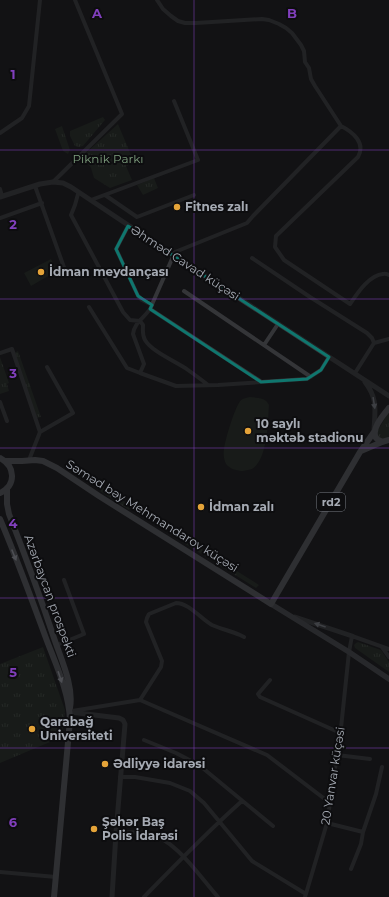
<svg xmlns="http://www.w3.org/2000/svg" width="389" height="897" font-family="Montserrat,sans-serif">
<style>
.grass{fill:url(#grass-tufts)}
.pitch{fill:#1f261f}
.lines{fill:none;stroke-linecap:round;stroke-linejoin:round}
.minor{stroke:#343538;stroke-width:4}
.tertiary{stroke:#343538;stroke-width:5}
.secondary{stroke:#424448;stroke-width:5.5}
.primary{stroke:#505257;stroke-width:6}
.oneway{fill:#72757c}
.oneway2{fill:#9498a1}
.marked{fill:none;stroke:#0f766e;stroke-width:3;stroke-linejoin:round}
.grid{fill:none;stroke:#813fbd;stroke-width:1;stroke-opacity:0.55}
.poi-dot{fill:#e5a439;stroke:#0d0d0f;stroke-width:1.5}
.labels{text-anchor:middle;stroke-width:4;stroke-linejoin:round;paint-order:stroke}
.shield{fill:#0d0d0f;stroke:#777b82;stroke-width:1}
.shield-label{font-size:11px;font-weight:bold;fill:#a5aab3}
.park-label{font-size:12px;fill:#7d9d7d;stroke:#0d0d0f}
.poi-label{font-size:12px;font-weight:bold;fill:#a5aab3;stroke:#0d0d0f;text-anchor:start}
.street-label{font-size:12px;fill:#a5aab3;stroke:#0d0d0f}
.grid-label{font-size:13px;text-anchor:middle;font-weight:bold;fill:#813fbd;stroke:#0d0d0f;stroke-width:4;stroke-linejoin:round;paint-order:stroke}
</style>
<defs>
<pattern id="grass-tufts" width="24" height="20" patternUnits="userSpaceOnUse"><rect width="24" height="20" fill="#1f261f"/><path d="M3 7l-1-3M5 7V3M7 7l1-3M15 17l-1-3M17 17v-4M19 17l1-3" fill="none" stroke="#3d433d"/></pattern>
</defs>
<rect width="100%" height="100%" fill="#121214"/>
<!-- grass -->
<path class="grass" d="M103 117 105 120 83 146 79 147 75 146 70 136V131Z
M118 124 134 162 126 166 132 180 110 188 94 178 91 168 85 160 84 156 87 152Z
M62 126 70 150 68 154 63 151 55 129Z
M154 178 158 188 143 195 137 185Z
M18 351 41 417 37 418 14 353Z
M0 357 9 383 7 384 9 391 0 394Z
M389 411V438L382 439 378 437 377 432Z
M103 487 131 506 129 510 100 491Z
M184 538 259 585 256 588 182 542Z
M358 642 381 650 389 662V672L355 648 354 645 356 643Z
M43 647 65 710 62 737 0 763V664Z"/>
<!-- pitch -->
<path class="pitch" d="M51 259 57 271 31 286 24 273Z
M250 397C257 398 266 397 269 405 268 420 268 460 252 469 250 470 246 470 243 471 237 471 230 469 226 464 224 460 223 454 224 449 225 440 235 406 241 400 244 398 246 398 250 397Z"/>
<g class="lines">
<!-- minor -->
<path class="minor" d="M157 0 163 9 171 16 178 21 185 23H196L262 19 269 20 279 24 286 28 292 33 301 45 304 51 305 62 309 68 311 79 315 86 341 126
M0 133 22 118 29 106 40 0
M53 182 122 114 75 0
M35 186 66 273
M0 189 2 196
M78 194 75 205 71 215 123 312 130 320 140 321 143 325C143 331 142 335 145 340 152 352 177 362 188 370 195 375 202 380 208 385
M105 195 137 217 194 195
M91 200 198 160 174 101
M0 218 42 203
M128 226 116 249 138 296 142 300 152 305
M252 258 310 297 367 333 372 338 374 343
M184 291 311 377
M89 307 127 368 140 373
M150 309 260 381
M264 345 278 324
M0 353 12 349 40 432
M329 357 321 370 307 379 218 385 176 386 140 373 144 364 133 334C134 323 144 318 150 309L175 252 247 223 253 216 341 126C353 132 366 143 358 157L276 236 275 247 284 260 350 304C357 294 369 275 383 274 385 273 387 274 389 275
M355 373 374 343 389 339
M0 402 7 421
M29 460 40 432 73 413 47 367
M57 645 84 634 64 580
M382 647 389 657
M270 680 258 694 260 697 336 731 341 728
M140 700 161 667 162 661 146 622 147 618 149 614 176 603C189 603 201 619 212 625 221 629 231 631 240 635L244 637
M72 711 140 700 267 755 330 803
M144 740 176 753 199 765 273 826
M337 755 370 759
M120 777H135L170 783 190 791 204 803 252 861 306 894
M327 823 363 832
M116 833C126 832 137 832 147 833 176 839 199 876 218 897
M351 869 361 844 363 832 376 794 382 767
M0 872 56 877
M144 897C176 864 208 831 242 801
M305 897 327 823 341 728 349 652 352 636 389 649"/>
<!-- tertiary -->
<path class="tertiary" d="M0 197 40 184 53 182 63 183 71 187 173 255 389 396
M365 382C378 399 375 410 374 430
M295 617 352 636
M70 712 119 718 123 720 125 724 116 833 112 897"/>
<!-- secondary -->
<path class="secondary" d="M271 604 349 652 389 679"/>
<!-- primary -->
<path class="primary" d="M382 442C381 441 378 440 377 439 369 431 384 414 389 408
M361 451 382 442 389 440
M0 458C15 466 17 485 0 493
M6 461H22L35 460 43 461 57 468 99 496 271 604 360 452 374 432
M7 488V504L9 514C25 555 40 596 54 638 61 659 74 686 70 708
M0 519C17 559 32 600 47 641 57 667 69 693 70 720L54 897"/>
</g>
<!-- one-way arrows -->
<defs><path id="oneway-solid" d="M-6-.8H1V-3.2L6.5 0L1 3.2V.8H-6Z"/></defs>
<g class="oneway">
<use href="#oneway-solid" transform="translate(374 403) rotate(81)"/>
<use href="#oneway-solid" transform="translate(320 625) rotate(-161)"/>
</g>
<g class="oneway2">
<use href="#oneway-solid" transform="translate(14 555) rotate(68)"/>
<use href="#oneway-solid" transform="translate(60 677) rotate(71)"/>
</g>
<!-- marked area -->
<path d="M0 0H389V897H0ZM128 226 329 357 321 370 307 379 261 382 150 309 152 305 138 296 116 249Z" fill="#121214" fill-opacity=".55" fill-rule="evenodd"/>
<path class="marked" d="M128 226 329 357 321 370 307 379 261 382 150 309 152 305 138 296 116 249Z"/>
<!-- grid -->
<path class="grid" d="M194 0V897M0 150H389M0 299H389M0 448H389M0 598H389M0 748H389"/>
<!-- markers -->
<g class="poi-dot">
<circle cx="177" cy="207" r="4"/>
<circle cx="41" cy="272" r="4"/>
<circle cx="248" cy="431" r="4"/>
<circle cx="201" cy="507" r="4"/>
<circle cx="32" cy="729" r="4"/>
<circle cx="105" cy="764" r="4"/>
<circle cx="94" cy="829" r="4"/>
</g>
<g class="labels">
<!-- shield labels -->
<rect class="shield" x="317" y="493" width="28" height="18" rx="3"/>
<g class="shield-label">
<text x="331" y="506">rd2</text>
</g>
<!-- park labels -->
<g class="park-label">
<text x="108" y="163">Piknik Parkı</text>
</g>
<!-- poi labels -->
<g class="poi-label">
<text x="185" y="211">Fitnes zalı</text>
<text x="49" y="276">İdman meydançası</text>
<text x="256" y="428">10 saylı<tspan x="256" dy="14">məktəb stadionu</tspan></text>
<text x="209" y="511">İdman zalı</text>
<text x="40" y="726">Qarabağ<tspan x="40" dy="14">Universiteti</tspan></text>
<text x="113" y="768">Ədliyyə idarəsi</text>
<text x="102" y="826">Şəhər Baş<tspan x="102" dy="14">Polis İdarəsi</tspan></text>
</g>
<!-- street labels -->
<g class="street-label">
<text transform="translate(185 263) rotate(33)" y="4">Əhməd Cavad küçəsi</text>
<text transform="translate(152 516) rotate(32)" y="4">Səməd bəy Mehmandarov küçəsi</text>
<text transform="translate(50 596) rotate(70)" y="4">Azərbaycan prospekti</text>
<text transform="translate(333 776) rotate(-81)" y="4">20 Yanvar küçəsi</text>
</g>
</g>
<g class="grid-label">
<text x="97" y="18">A</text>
<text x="292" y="18">B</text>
<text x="13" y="79">1</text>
<text x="13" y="229">2</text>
<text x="13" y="378">3</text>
<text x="13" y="528">4</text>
<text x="13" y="677">5</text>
<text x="13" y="827">6</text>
</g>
</svg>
